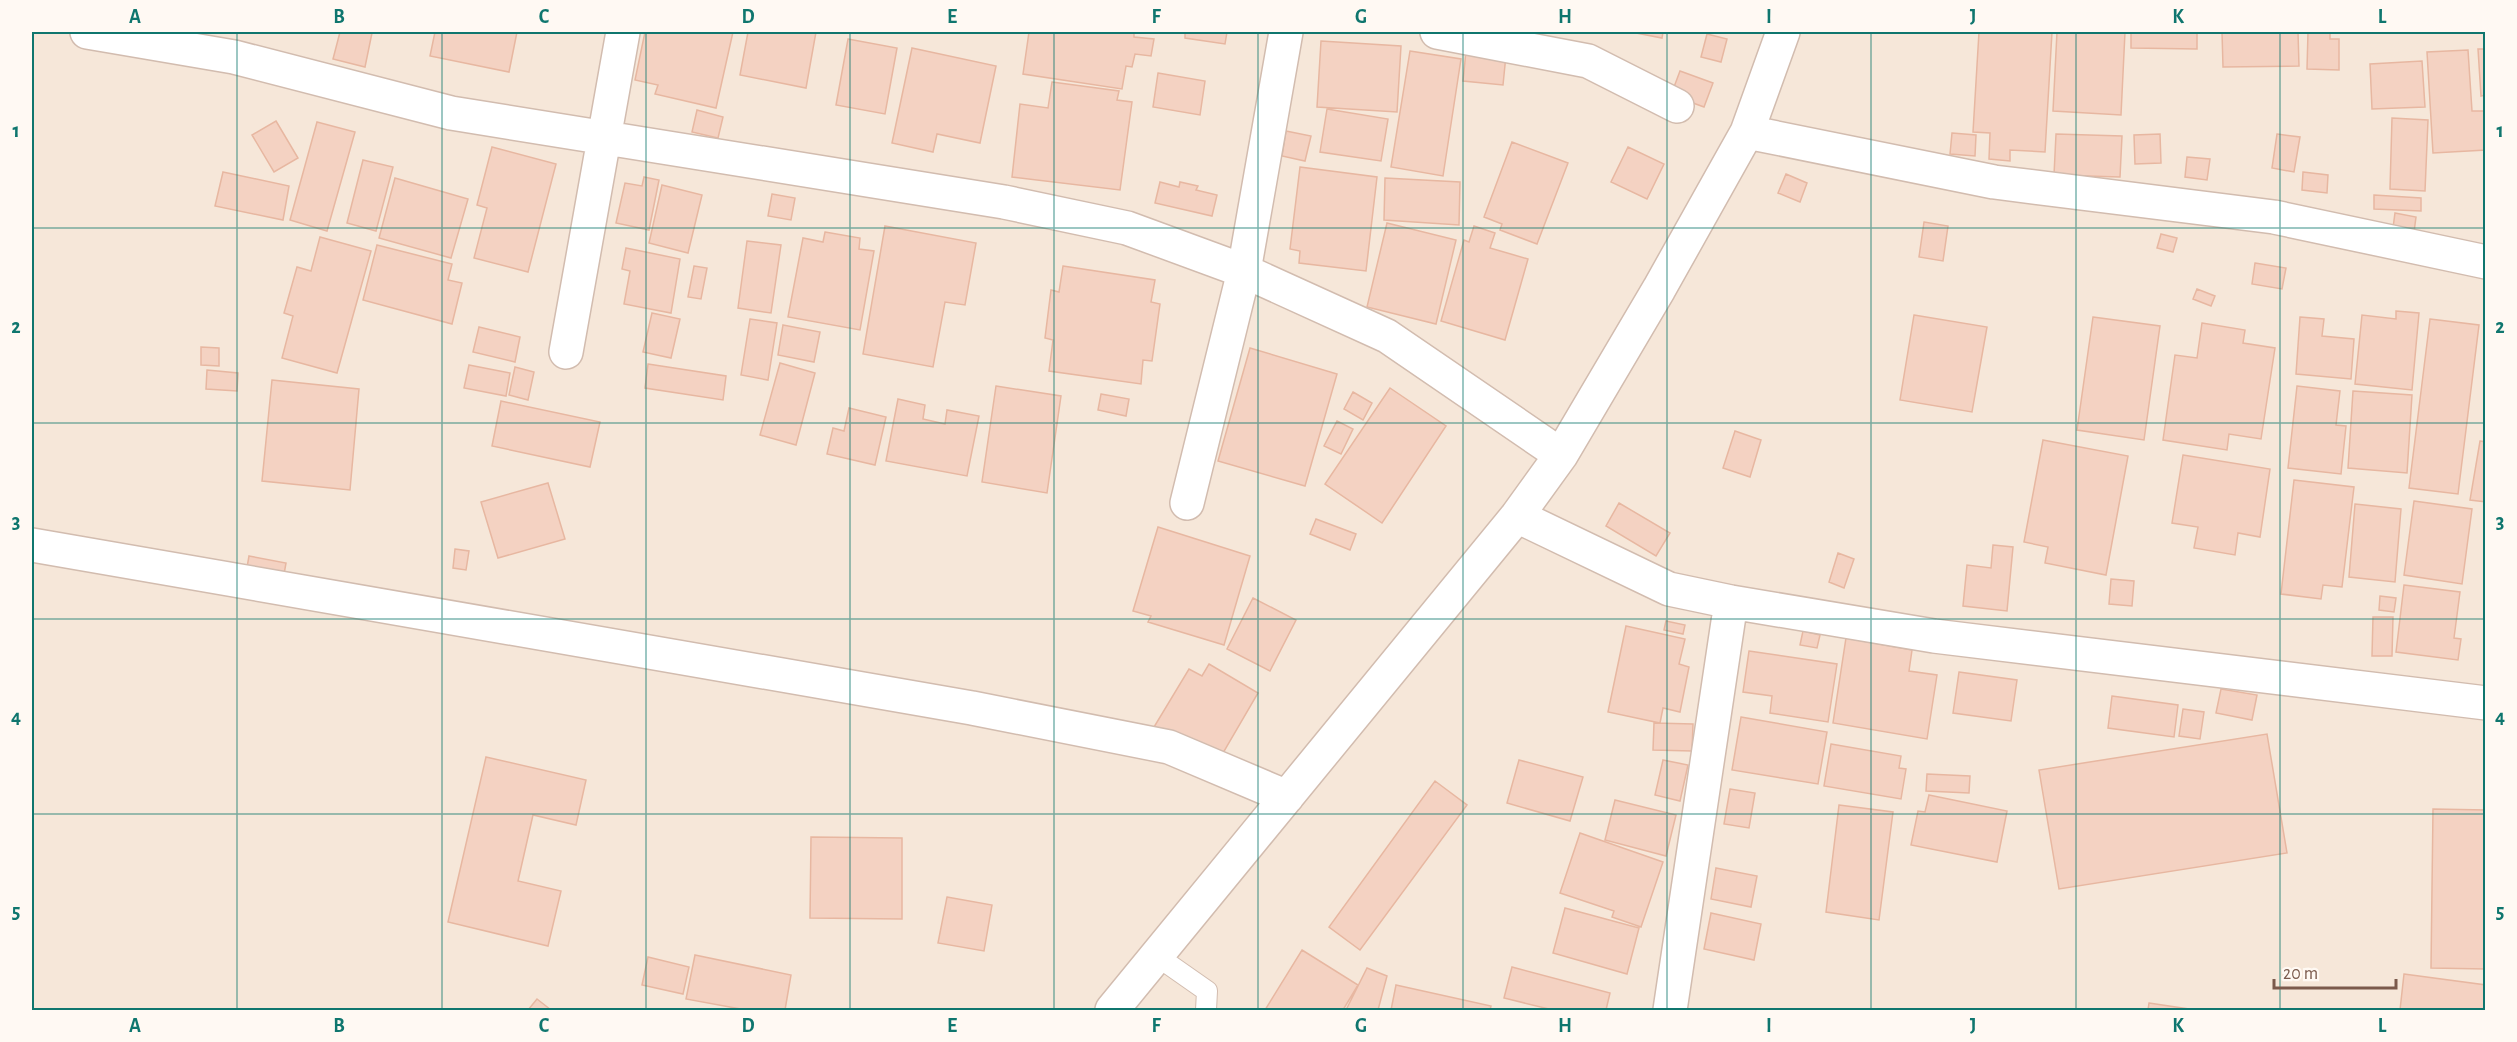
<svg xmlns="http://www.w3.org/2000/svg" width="2517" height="1042" font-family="'Alegreya Sans',sans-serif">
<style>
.residential{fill:#f6e7d9}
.building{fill:#f4d2c2;stroke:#e7b7a1;stroke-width:1.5}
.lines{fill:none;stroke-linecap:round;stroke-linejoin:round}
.service-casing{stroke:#d2bcaf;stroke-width:22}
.minor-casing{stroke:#d2bcaf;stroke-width:36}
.service{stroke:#fff;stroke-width:20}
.minor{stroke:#fff;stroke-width:33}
.grid{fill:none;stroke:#0f766e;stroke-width:1.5;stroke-opacity:0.55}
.neatline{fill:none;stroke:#0f766e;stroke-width:2}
.grid-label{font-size:20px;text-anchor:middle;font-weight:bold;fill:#0f766e}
</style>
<rect width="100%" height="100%" fill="#fdf5eb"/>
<!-- residential -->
<path class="residential" d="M32 32H2485V1010H32Z"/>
<!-- building -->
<path class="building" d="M340 32 372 33 365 67 333 59Z
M435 32H517L509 72 430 56Z
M645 32H733L716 108 655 94 658 85 635 80Z
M748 32H816L806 88 740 75Z
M1029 32H1134V37L1154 39 1151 56 1135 54 1132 67 1126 66 1122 89 1023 74Z
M1185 32H1227L1225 44 1185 38Z
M1631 32H1663L1662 38Z
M1979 32H2052L2045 152 2010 150V161L1989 159 1990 133 1973 132Z
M2057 32H2125L2121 115 2053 111Z
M2131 32H2197V49L2131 48Z
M2205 32H2298L2299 66 2223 67 2222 32Z
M2308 32H2330V39H2339V70L2307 69Z
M1707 34 1727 39 1721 62 1701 57Z
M848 39 897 48 885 114 836 105Z
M1321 41 1401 46 1397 112 1317 107Z
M912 48 996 66 980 143 937 134 933 152 892 143Z
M2478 49H2486V95L2481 96Z
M2468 50 2472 111H2486V150L2433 153 2427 52Z
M1410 51 1461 59 1443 176 1391 167Z
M1466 51 1506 55 1503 85 1463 81Z
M2422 61 2425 107 2372 109 2370 64Z
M1680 71 1713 83 1704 107 1671 95Z
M1158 73 1205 81 1200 115 1153 107Z
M1052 82 1119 91 1117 100 1132 102 1120 190 1012 177 1020 104 1048 108Z
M1327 109 1388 119 1381 161 1320 152Z
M697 110 723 117 718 138 692 132Z
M2392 118 2428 120 2425 191 2390 189Z
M276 121 298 158 274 172 252 135Z
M317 122 355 132 327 231 290 220Z
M1286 131 1311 136 1305 161 1282 156Z
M1952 133 1976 135 1975 156 1950 154Z
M2056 134 2122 136 2120 177 2054 175Z
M2160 134 2161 163 2135 164 2134 135Z
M2277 134 2300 137 2294 172 2272 168Z
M1512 142 1568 163 1537 244 1500 230 1502 224 1484 217Z
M492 147 556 164 528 272 474 258 487 208 477 205Z
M1628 147 1664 164 1647 199 1611 182Z
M2187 157 2210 159 2207 180 2185 177Z
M363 160 393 167 376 231 347 223Z
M1300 167 1377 177 1366 271 1299 263 1300 251 1290 249Z
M223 172 289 186 283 220 215 206Z
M2303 172 2328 175 2327 193 2302 190Z
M1786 174 1807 183 1800 202 1778 193Z
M644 177 659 180 649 230 616 223 625 183 642 186Z
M395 178 468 199 451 258 379 238Z
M1385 178 1460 182 1459 225 1384 220Z
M1160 182 1179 187 1180 182 1198 186 1196 190 1217 195 1212 216 1155 203Z
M662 185 702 195 688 253 649 243Z
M772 194 795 198 791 220 768 216Z
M2374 195 2421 198V211L2374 209Z
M2395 213 2416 217 2414 232 2393 228Z
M1924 222 1948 226 1943 261 1919 257Z
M1387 223 1456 240 1436 324 1367 307Z
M885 226 976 243 965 305 945 302 933 367 863 354Z
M1474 226 1495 233 1490 248 1528 259 1505 340 1441 321 1464 240 1469 242Z
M825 232 860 238 859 249 874 251 860 330 788 317 803 238 823 242Z
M2161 234 2177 238 2173 252 2157 248Z
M320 237 371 251 337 373 282 358 293 316 284 313 297 267 311 271Z
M747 241 781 245 771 313 738 308Z
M377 245 452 264 448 280 462 283 452 324 363 300Z
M626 248 680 259 671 313 624 304 630 271 622 269Z
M2255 263 2286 268 2282 289 2252 284Z
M694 266 707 268 701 299 688 297Z
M1063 266 1155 280 1151 302 1160 304 1152 361 1143 360 1141 384 1049 371 1053 340 1045 338 1051 290 1059 292Z
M2197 289 2215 296 2211 306 2193 299Z
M2396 311 2419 313 2412 390 2355 384 2362 315 2396 319Z
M652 313 680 319 671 358 643 352Z
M1914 315 1987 327 1972 412 1900 400Z
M2093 317 2160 326 2144 440 2077 430Z
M2300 317 2324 319 2322 336 2354 339 2351 379 2296 374Z
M750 319 777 323 768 380 741 375Z
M2430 319 2479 325 2458 494 2409 488Z
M2202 323 2245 330 2243 343 2275 348 2261 439 2229 434 2227 450 2163 440 2175 355 2197 358Z
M783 325 820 332 814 362 778 355Z
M479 327 520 337 515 362 473 352Z
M201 347 219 348V366L201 365Z
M1250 348 1337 374 1305 486 1218 461Z
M780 363 815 373 796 445 760 435Z
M648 364 726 376 723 400 645 388Z
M469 365 510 373 506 396 464 388Z
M515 367 534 372 528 400 509 395Z
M207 370 238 373 237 391 206 389Z
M272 380 359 389 350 490 262 481Z
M996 386 1061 396 1047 493 982 482Z
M2297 386 2340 391 2336 425 2346 426 2341 474 2288 468Z
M1390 388 1446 426 1382 523 1325 484Z
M2353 391 2412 395 2407 473 2348 468Z
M1353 392 1372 403 1363 420 1344 409Z
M1101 394 1129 399 1126 416 1098 410Z
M898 399 925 405 923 419 945 424 947 410 979 416 967 476 886 461Z
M501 401 600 422 590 467 492 446Z
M849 408 886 417 875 465 827 454 833 428 844 431Z
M1337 421 1353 429 1341 454 1324 446Z
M1735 431 1761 440 1750 477 1723 468Z
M2043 440 2128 456 2106 575 2045 563 2048 547 2024 542Z
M2480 441 2486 442V502L2470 500Z
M2183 455 2270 469 2260 537 2238 533 2235 555 2194 548 2198 527 2172 523Z
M2294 480 2354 487 2342 587 2323 585 2321 599 2281 594Z
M548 483 565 539 498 558 481 502Z
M2414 501 2472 509 2462 584 2404 575Z
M1619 503 1670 533 1656 556 1606 526Z
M2355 504 2401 509 2395 582 2349 577Z
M1316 519 1356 534 1350 550 1310 534Z
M1158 527 1250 556 1224 645 1148 622 1151 616 1133 611Z
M1993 545 2013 547 2007 611 1963 606 1967 565 1991 568Z
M455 549 469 551 466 570 453 568Z
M1838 553 1854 559 1844 588 1829 582Z
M249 556 286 563 283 580 246 573Z
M2111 579 2134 581 2132 606 2109 604Z
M2404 585 2460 592 2454 638 2461 639 2458 660 2396 652Z
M2380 596 2396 598 2394 612 2379 610Z
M1253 598 1296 620 1270 671 1227 649Z
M2373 617H2393L2392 656H2372Z
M1666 621 1685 625 1683 634 1664 630Z
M1626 626 1685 639 1679 664 1689 667 1680 712 1663 708 1660 723 1608 712Z
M1803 631 1820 635 1817 648 1800 645Z
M1846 638 1912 650 1909 671 1937 675 1927 739 1833 723Z
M1749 651 1837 664 1828 722 1770 713 1772 696 1743 692Z
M1209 664 1258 693 1216 765 1154 727 1189 669 1202 676Z
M1959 672 2017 680 2011 721 1953 713Z
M2221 689 2257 695 2252 720 2216 713Z
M2112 696 2178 705 2174 737 2108 728Z
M2183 709 2204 712 2200 739 2179 736Z
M1741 717 1827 732 1818 784 1732 770Z
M1654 723 1693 724 1692 751 1653 750Z
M2267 734 2287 853 2059 889 2039 770Z
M1831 744 1901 756 1899 768 1906 769 1901 799 1824 786Z
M486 757 586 780 576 825 533 815 518 881 561 891 548 946 448 922Z
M1519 760 1583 777 1570 821 1507 803Z
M1663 760 1688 765 1680 801 1655 795Z
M1927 774 1970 776 1969 793 1926 791Z
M1435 781 1467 805 1360 950 1329 927Z
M1730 789 1755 793 1749 828 1724 824Z
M1929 795 2007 811 1997 862 1911 845 1918 811 1925 812Z
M1615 800 1676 815 1666 856 1605 840Z
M1839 805 1893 812 1879 920 1826 912Z
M2433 809 2486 810V969L2431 968Z
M1580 833 1663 862 1641 927 1612 917 1614 911 1560 893Z
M811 837 902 838V919L810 918Z
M1716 868 1757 876 1751 907 1711 899Z
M947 897 992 905 984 951 938 943Z
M1565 908 1639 928 1627 974 1553 953Z
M1711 913 1761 924 1754 960 1704 949Z
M1302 950 1358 985 1343 1010H1265Z
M695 955 791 975 785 1010H746L686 999Z
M648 957 689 967 683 994 642 985Z
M1512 967 1610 993 1606 1010H1553L1504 998Z
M1367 968 1387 976 1378 1010H1346Z
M2404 974 2486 985V1010H2400Z
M1396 985 1491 1006 1490 1010H1391Z
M537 999 551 1010H528Z
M2149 1003 2196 1010H2148Z"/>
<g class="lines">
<!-- service casing -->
<g class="service-casing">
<path id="service" d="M1157 956 1207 991 1206 1010"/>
</g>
<!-- minor casing -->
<g class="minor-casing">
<path id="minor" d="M87 32 234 57 451 113 1004 202 1127 228 1244 271 1387 336 1561 455
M1437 32 1588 61 1677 106
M1747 132 1994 182 2274 217 2486 262
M566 352 623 32
M1187 503 1244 271 1286 32
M1517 516 1669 589 1731 602 1934 636 2486 703
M32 545 972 708 1169 747 1287 797
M1112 1010 1517 516 1561 455 1659 289 1747 132 1783 32
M1670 1010 1731 602"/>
</g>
<!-- service -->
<use href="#service" class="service"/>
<!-- minor -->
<use href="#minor" class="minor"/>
</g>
<!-- grid -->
<path class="grid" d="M237 32V1010M442 32V1010M646 32V1010M850 32V1010M1054 32V1010M1258 32V1010M1463 32V1010M1667 32V1010M1871 32V1010M2076 32V1010M2280 32V1010M32 228H2486M32 423H2486M32 619H2486M32 814H2486"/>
<!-- border -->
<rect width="2517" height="1042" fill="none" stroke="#fff9f3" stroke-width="66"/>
<!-- scale -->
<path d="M2274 979v9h122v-9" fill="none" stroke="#7b5a4c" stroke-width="3"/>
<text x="2283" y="979" font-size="18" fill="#7b5a4c" stroke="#fff9f3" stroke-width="4.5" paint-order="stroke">20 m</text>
<rect x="33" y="33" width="2451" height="976" class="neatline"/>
<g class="grid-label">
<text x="135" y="23">A</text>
<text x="339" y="23">B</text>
<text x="544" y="23">C</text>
<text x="748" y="23">D</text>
<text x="952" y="23">E</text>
<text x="1156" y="23">F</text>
<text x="1361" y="23">G</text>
<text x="1565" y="23">H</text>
<text x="1769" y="23">I</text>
<text x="1973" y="23">J</text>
<text x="2178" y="23">K</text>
<text x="2382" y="23">L</text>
<text x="16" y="137">1</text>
<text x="2500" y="137">1</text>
<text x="16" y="333">2</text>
<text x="2500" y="333">2</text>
<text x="16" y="528">3</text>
<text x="2500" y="528">3</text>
<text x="16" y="723">4</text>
<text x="2500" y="723">4</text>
<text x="16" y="918">5</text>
<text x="2500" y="918">5</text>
<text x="135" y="1032">A</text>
<text x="339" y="1032">B</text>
<text x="544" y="1032">C</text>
<text x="748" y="1032">D</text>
<text x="952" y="1032">E</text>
<text x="1156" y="1032">F</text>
<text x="1361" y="1032">G</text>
<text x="1565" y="1032">H</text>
<text x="1769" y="1032">I</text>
<text x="1973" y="1032">J</text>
<text x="2178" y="1032">K</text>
<text x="2382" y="1032">L</text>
</g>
</svg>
